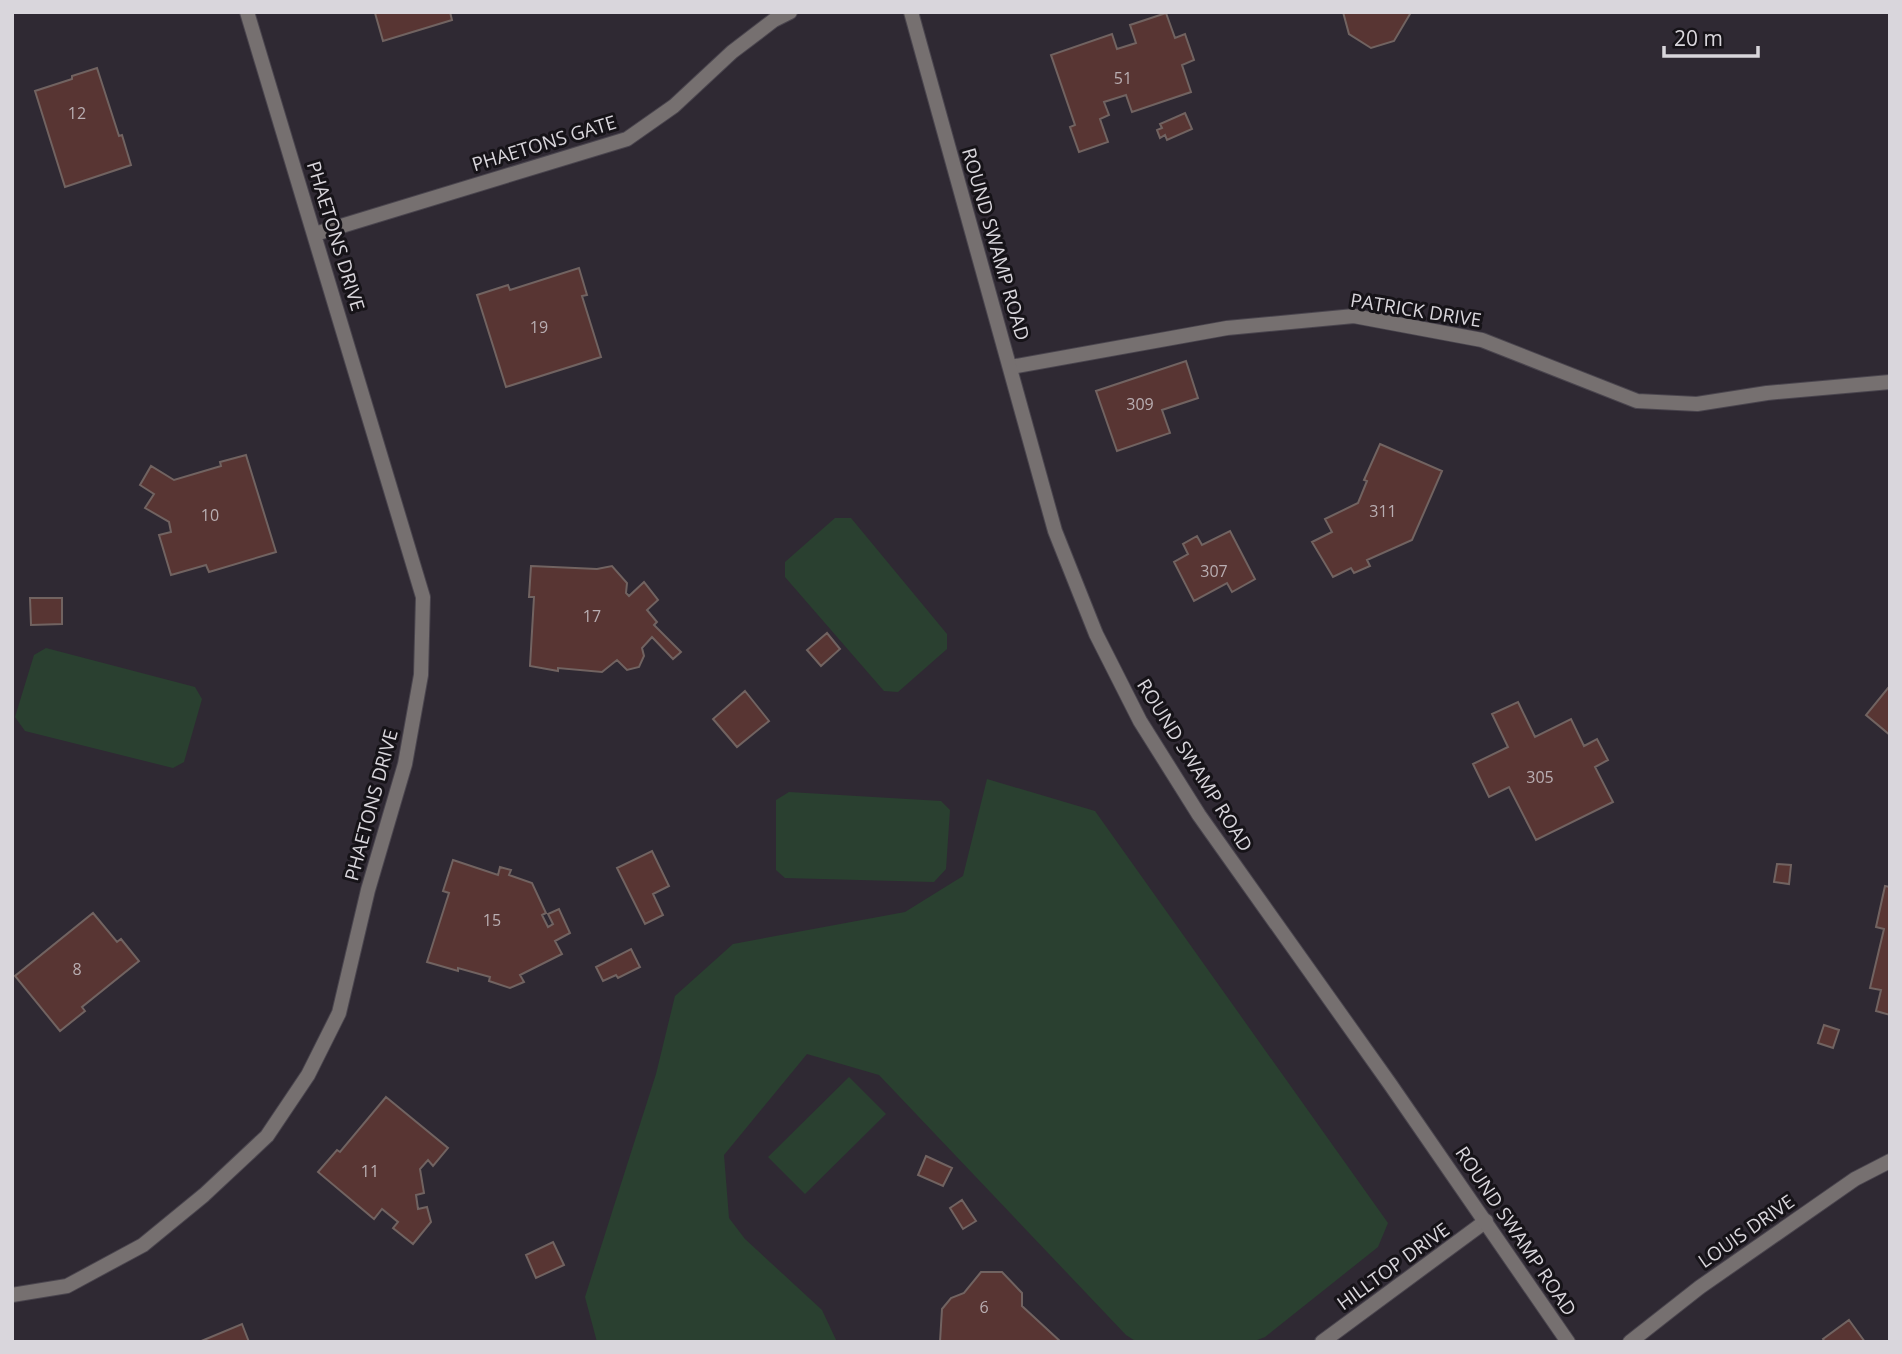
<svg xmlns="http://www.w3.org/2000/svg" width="1902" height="1354" font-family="'Open Sans',sans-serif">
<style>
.green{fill:#2a4030}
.building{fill:#583533;stroke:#716361;stroke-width:2}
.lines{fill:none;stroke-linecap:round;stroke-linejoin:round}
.minor-casing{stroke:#4a454e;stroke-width:16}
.tertiary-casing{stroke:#4a454e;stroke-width:16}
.minor{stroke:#767070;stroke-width:14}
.tertiary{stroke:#767070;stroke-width:14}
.labels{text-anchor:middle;stroke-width:6;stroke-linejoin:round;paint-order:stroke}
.number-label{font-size:16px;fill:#b9aeb2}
.street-label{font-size:19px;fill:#d9d6dc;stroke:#161318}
</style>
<rect width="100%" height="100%" fill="#2f2933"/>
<!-- green -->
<path class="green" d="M835 518H851L947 634V649L898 692 884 691 785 577V562Z
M46 648 195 687 202 699 184 762 173 768 25 731 15 717 34 655Z
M987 779 1095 811 1388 1223 1378 1247 1265 1337 1252 1342H1137L1126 1335 879 1075 807 1054 724 1155 729 1218 745 1239 822 1310 837 1342H597L585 1297 656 1074 675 996 733 944 905 912 963 876Z
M789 792 941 801 950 810 946 869 934 882 785 878 776 870V800Z
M849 1077 886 1114 805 1194 768 1157Z"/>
<!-- building -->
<path class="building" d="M450 12 452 20 383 41 375 13Z
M1343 12H1410V14L1394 41 1371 48 1349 34Z
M1166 13 1175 38 1185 34 1194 60 1182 65 1191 92 1132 112 1126 95 1104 102 1109 115 1100 119 1108 142 1079 152 1070 127 1075 125 1051 55 1112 34 1117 49 1136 43 1130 25Z
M97 68 119 136 122 135 131 165 65 187 35 91 72 79V76Z
M1185 113 1192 129 1167 140 1165 135 1160 138 1157 130 1162 128 1160 124Z
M579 268 587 295 582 296 601 357 506 387 477 295 508 285 510 290Z
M1186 361 1198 398 1162 410 1170 433 1117 451 1096 391Z
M1380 444 1442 471 1412 540 1367 560 1370 566 1354 573 1351 568 1333 577 1312 542 1332 532 1325 519 1358 503 1367 481 1364 480Z
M246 455 276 552 209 572 206 565 171 575 159 535 171 532 169 522 145 508 154 494 140 485 151 466 174 480 221 466 220 462Z
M1230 531 1255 579 1232 592 1227 583 1194 601 1174 562 1188 554 1183 544 1197 536 1202 545Z
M531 566 597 569 612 566 627 583 626 593 629 596 644 582 658 600 647 610 657 622 654 625 681 652 673 659 652 637 642 648 644 656 639 667 627 670 617 660 602 672 558 668V671L530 666 534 597H529Z
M30 598H62V624L31 625Z
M827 633 840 649 821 666 807 650Z
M1888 688 1890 689V735L1866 715Z
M745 691 769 721 737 747 713 719Z
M1518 702 1535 737 1571 719 1584 746 1597 739 1608 760 1595 767 1613 802 1536 840 1509 787 1489 797 1473 764 1508 747 1492 714Z
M652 851 669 886 653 894 663 915 645 924 617 868Z
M453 860 498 875 500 867 511 870 509 875 532 883 546 913 542 915 548 927 553 924 548 914 559 909 570 933 555 941 562 954 520 975 524 982 510 988 489 981 490 977 458 968V971L427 962 449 893 443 891Z
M1777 864 1791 865 1789 884 1774 882Z
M1885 886 1890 887V1015L1876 1011 1881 990 1870 988 1884 929 1876 927Z
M93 913 117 942 121 939 139 961 82 1007 85 1011 60 1031 15 976Z
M631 949 640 967 618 978 616 975 603 981 596 967Z
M1824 1025 1839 1030 1833 1048 1818 1043Z
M386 1097 448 1148 433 1166 428 1160 420 1169 424 1193 416 1195 418 1209 427 1207 431 1222 413 1244 393 1228 398 1222 382 1209 374 1219 318 1172 337 1150 340 1152Z
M926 1156 952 1168 943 1186 918 1175Z
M962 1200 976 1221 963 1229 950 1208Z
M553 1242 564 1265 536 1278 526 1255Z
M981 1272H1002L1022 1293V1306L1061 1342H940L942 1309 951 1298 964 1293Z
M1849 1320 1865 1342H1825L1823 1339Z
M242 1324 249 1342H199Z"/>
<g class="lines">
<!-- minor casing -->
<g class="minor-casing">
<path id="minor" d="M315 234 627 139 674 106 732 52 774 20 790 12
M1011 367 1227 328 1354 316 1482 340 1637 401 1697 404 1767 393 1890 382
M12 1295 67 1286 143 1245 204 1195 267 1136 308 1075 339 1013 368 890 405 764 421 675 423 597 247 12
M1322 1342 1486 1221
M1630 1342 1700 1287 1855 1179 1890 1161"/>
</g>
<!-- tertiary casing -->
<g class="tertiary-casing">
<path id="tertiary" d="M911 12 1055 531 1096 634 1140 721 1199 815 1390 1084 1568 1342"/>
</g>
<!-- minor -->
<use href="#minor" class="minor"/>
<!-- tertiary -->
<use href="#tertiary" class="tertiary"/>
</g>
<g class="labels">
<!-- number labels -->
<g class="number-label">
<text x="1123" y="84">51</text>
<text x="77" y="119">12</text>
<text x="539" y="333">19</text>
<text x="1140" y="410">309</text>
<text x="1383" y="517">311</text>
<text x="210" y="521">10</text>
<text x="1214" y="577">307</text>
<text x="592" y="622">17</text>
<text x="1540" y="783">305</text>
<text x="492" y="926">15</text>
<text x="77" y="975">8</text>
<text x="370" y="1177">11</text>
<text x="984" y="1313">6</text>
</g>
<!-- street labels -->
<g class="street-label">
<text transform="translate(544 143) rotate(-17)" y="7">PHAETONS GATE</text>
<text transform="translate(336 236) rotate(73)" y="7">PHAETONS DRIVE</text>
<text transform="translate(996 244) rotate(74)" y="7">ROUND SWAMP ROAD</text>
<text transform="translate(1416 310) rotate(9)" y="7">PATRICK DRIVE</text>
<text transform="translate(1195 765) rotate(58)" y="7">ROUND SWAMP ROAD</text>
<text transform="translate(371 805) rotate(-75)" y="7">PHAETONS DRIVE</text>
<text transform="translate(1516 1231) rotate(56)" y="7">ROUND SWAMP ROAD</text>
<text transform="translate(1746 1231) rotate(-35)" y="7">LOUIS DRIVE</text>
<text transform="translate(1393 1266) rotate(-36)" y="7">HILLTOP DRIVE</text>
</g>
</g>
<!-- border -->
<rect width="1902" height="1354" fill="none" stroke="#d9d6dc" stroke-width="28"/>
<!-- scale -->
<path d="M1664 46v10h94v-10" fill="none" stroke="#d9d6dc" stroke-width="3.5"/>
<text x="1674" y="46" font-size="21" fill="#d9d6dc" stroke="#161318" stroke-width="5" paint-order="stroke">20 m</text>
</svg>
